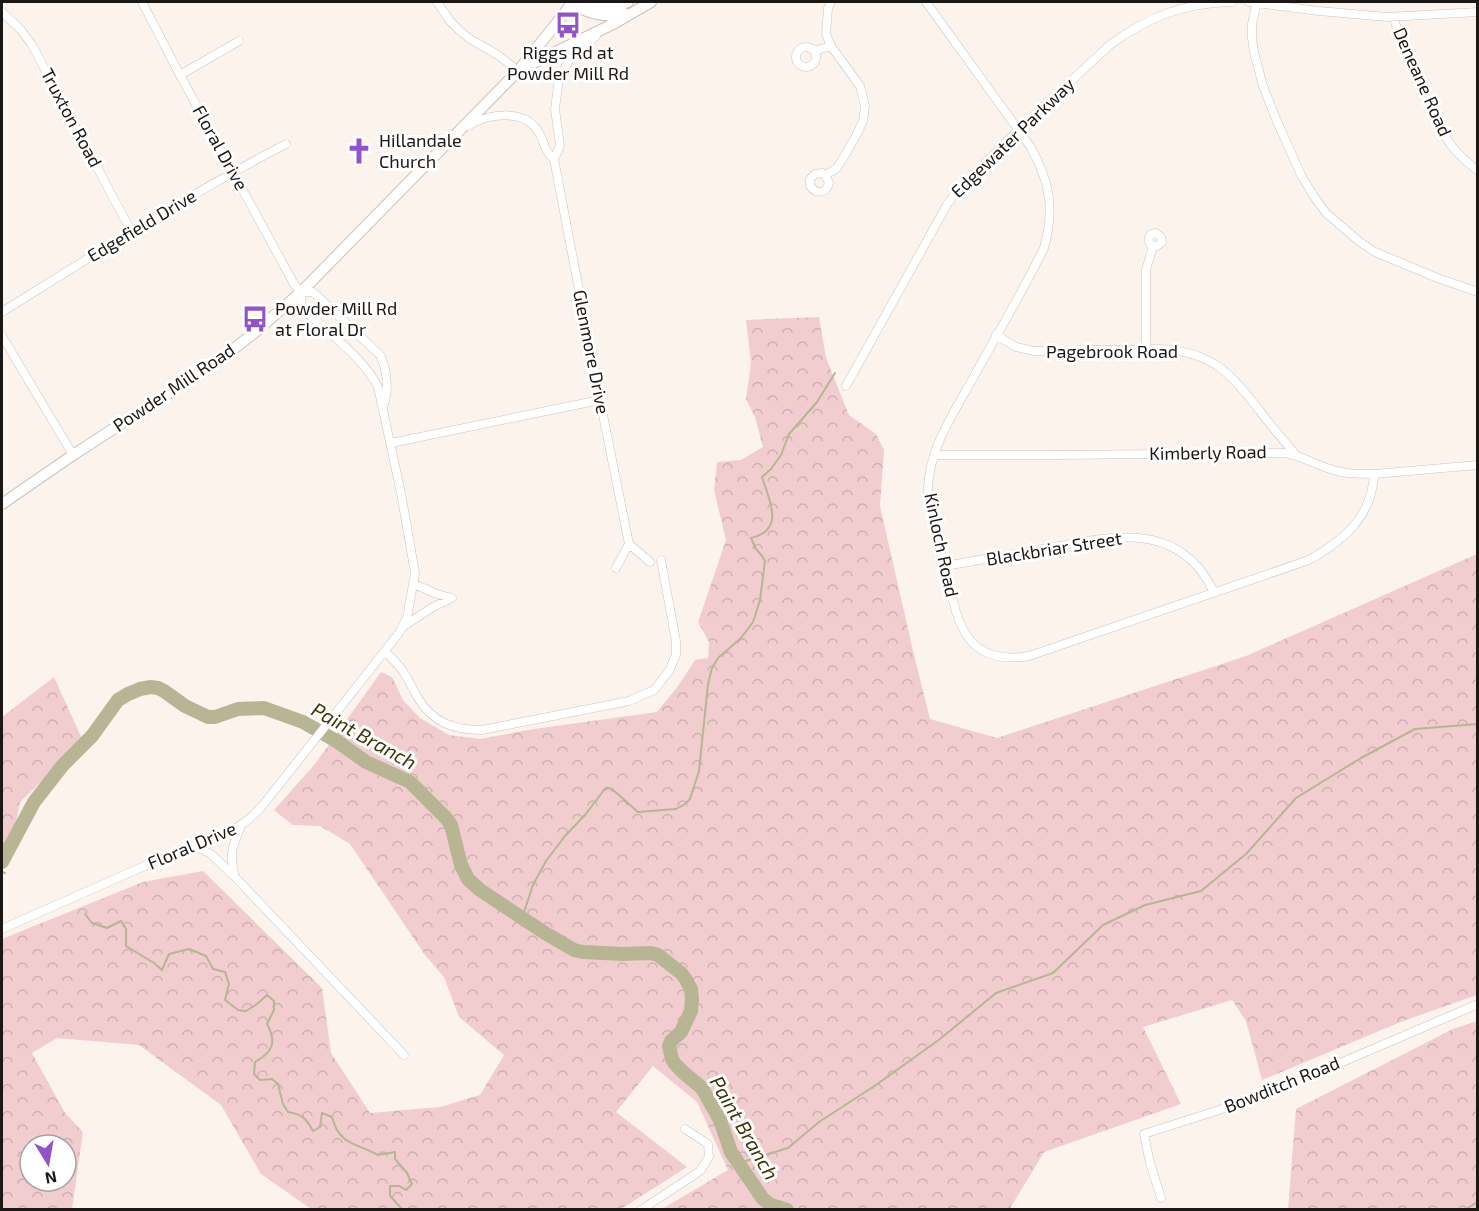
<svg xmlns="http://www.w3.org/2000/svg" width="1479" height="1211" font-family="'Exo 2',sans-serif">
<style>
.forest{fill:url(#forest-crowns);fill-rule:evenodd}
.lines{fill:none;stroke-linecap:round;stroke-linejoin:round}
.stream{stroke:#b7b593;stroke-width:2}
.river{stroke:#b7b593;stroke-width:14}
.street-casing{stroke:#ccc3bd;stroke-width:9}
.secondary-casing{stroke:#ccc3bd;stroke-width:12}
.street{stroke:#fff;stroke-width:8}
.secondary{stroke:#fff;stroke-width:10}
.labels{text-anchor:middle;stroke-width:6;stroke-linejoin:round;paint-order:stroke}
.poi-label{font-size:18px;fill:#1a1714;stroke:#fff;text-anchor:start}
.street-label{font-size:18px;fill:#1a1714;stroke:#fff}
.water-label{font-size:20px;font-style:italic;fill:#39360a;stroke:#fff}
</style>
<defs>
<pattern id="forest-crowns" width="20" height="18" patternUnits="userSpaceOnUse" patternTransform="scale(1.5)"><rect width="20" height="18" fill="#f2cdcf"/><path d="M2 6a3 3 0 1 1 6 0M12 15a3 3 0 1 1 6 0" fill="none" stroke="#cfafb1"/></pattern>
</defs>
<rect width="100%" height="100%" fill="#fcf3ec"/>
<!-- forest -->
<path class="forest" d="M819 317 826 358 849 415 876 434 884 450 880 506 914 655 930 719 997 738 1246 656 1477 554V995L1403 1021 1262 1080 1246 1021 1232 1000 1143 1027 1181 1104 1044 1152 1009 1210 662 1209 728 1170 697 1102 653 1066 616 1112 687 1167 621 1209H311L261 1174 221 1105 139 1045 57 1038 32 1053 65 1113 83 1132 72 1209H2V939L143 882 203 871 322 988 331 1053 370 1113 440 1107 480 1095 504 1055 459 1017 444 977 425 955 350 844 320 826 293 825 274 810 315 764 381 672 392 677 403 700 420 718 449 735 480 739 534 729 657 712 678 686 695 660 708 658 709 642 698 622 726 540 714 490 717 462 741 460 763 447 755 417 746 399 751 363 746 320ZM30 1145H66V1181H30Z
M54 677 83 741 20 802 9 859 2 871V717Z
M1477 1021V1209H1288L1296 1109 1453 1029Z"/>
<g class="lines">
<!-- stream -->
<path class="stream" d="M2 872 5 873
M85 914 92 923 107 928 121 921 126 929V946L154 963 162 970 169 954 189 949 206 956 213 969 225 972 229 984 225 1000 238 1010 246 1011 257 1004 267 995 274 1001V1010L267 1024C277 1042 273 1052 255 1062L254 1074 260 1080 272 1079 278 1084 283 1104 288 1112C302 1114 306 1118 313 1131L320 1127 322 1113 332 1117C339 1145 356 1143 378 1155L395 1152V1159L407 1173 412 1184 406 1190 399 1186H390V1196L403 1210
M522 918 533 885 546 861 565 836 585 815 604 790 608 788 612 789 638 812 676 809 685 804 690 799 699 771 708 684 712 668 718 658 741 638 753 622 760 600 765 561 762 556 756 549 751 538C786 530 769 500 762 477L771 469 781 455 789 434 817 402 835 373
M739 1163 788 1148 819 1122 876 1085 940 1039 996 993 1053 973 1103 925 1145 905 1201 891 1246 854 1296 798 1361 758 1415 729 1478 724
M1464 1210 1478 1202"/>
<!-- river -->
<path class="river" d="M2 862 34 802 63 765 92 736 118 700 128 694 140 689 151 687 158 688 164 691 185 706 208 717H215L238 709 264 708 303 722 338 742 366 762 410 782 446 818 451 825 461 865 468 879 480 890 545 933 574 950 583 952 623 954 651 953 658 955 681 973 685 978 691 989 692 999 691 1011 681 1032 671 1041 669 1046 672 1059 675 1064 684 1073 702 1088 720 1120 731 1152 763 1199 771 1205 787 1210"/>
<!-- street casing -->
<g class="street-casing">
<path id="street" d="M437 2 450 21 459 30 470 39 498 55 518 71
M926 2 1030 146C1050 182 1055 208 1044 248 1022 293 996 336 972 380 953 414 929 449 928 489 928 512 936 534 942 556 946 572 950 588 954 604 964 646 986 663 1029 656L1309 560C1344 540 1372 517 1374 474
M1249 2 1319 11 1387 17 1478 12
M1257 2 1252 24V38L1254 52 1263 86 1276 119 1301 175 1313 195 1326 213 1360 242 1375 252 1440 279 1478 292
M2 12 21 30 32 45 131 231
M1394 17C1399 43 1412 67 1423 91 1431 109 1439 129 1451 145 1458 155 1468 163 1478 171
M796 57a10 10 0 1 1 20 0a10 10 0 1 1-20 0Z
M814 51 831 46
M180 75 239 41
M468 126C487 114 523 108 538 131 545 141 543 151 554 159
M554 159 600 400 629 544 650 562
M554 159 560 146 555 109 559 78 570 59 596 36
M825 175 829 183C827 191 822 193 815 191L810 186V179L815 174 822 173 825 175 836 169 842 160 856 136 863 121 865 106 860 86 831 46 826 34 828 8 831 2
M301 292H313L380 355C387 368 389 390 384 404
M2 312C95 254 188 195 286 144
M996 335 1016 347 1034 351 1161 349C1213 352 1230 373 1260 411 1271 426 1283 440 1296 455
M2 336 73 455
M1146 350V270L1153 246C1148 243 1147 239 1151 234L1156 233 1161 237 1162 242 1157 246H1153
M846 386 948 203 961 187 1019 129 1111 44C1150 16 1184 3 1232 2
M391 443 600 400
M934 455H1052L1284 453C1300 455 1314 464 1330 469 1344 474 1359 474 1374 474L1478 465
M945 566C980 560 1014 554 1049 548 1098 539 1157 523 1196 565 1204 573 1209 583 1214 592
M616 568 629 544
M414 584 437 594 452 598
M404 626 433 607 452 598
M385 651C391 658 399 665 404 673 409 680 413 690 418 698 433 723 454 730 482 730L629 701 654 690 669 671 676 655V641L661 560
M241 826C232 847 229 854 235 877L404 1055
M194 846 211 854 234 876
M2 929C54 906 106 883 158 860 195 844 237 837 263 805L399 633 407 618 415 573 401 493 378 387C368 366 344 345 327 330 319 322 309 316 301 308V292L294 284 180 75 142 2
M1161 1198 1150 1163 1144 1134 1263 1096 1478 1004
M641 1210 700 1171 709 1157 708 1144 685 1129"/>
</g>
<!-- secondary casing -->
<g class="secondary-casing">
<path id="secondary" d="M583 2C599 9 612 7 628 2
M570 3C588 13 604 19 624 13
M521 69 615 23 651 2
M2 504 73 455 218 361 254 333 301 292 518 71 564 14 572 2"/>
</g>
<!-- street -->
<use href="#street" class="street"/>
<!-- secondary -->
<use href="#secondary" class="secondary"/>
</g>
<!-- icons -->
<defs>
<g id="bus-bare" transform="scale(2.07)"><path d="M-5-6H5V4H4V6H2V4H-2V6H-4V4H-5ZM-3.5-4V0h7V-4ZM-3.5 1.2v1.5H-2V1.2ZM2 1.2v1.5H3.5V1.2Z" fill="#9252c8" stroke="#fff" stroke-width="2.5" paint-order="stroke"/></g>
<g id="church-bare" transform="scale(2.07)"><path d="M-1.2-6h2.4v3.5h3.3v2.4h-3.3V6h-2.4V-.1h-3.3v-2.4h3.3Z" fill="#9252c8" stroke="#fff" stroke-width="2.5" paint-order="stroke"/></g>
</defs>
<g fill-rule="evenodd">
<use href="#bus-bare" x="568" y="25"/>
<use href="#church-bare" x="359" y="151"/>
<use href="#bus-bare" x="255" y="319"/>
</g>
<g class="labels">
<!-- poi labels -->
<g class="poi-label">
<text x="568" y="59" text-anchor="middle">Riggs Rd at<tspan x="568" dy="21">Powder Mill Rd</tspan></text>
<text x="379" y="147">Hillandale<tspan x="379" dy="21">Church</tspan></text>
<text x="275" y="315">Powder Mill Rd<tspan x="275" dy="21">at Floral Dr</tspan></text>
</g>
<!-- street labels -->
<g class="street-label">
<text transform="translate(1422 82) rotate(66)" y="6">Deneane Road</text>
<text transform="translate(71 118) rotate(62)" y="6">Truxton Road</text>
<text transform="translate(1013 138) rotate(-44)" y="6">Edgewater Parkway</text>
<text transform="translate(220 148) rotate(61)" y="6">Floral Drive</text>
<text transform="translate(142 226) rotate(-31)" y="6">Edgefield Drive</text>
<text transform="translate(591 352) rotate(79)" y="6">Glenmore Drive</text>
<text x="1112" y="358">Pagebrook Road</text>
<text transform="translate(174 388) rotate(-34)" y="6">Powder Mill Road</text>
<text transform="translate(1208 453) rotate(-1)" y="6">Kimberly Road</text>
<text transform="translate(941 545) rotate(78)" y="6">Kinloch Road</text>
<text transform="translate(1054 549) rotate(-9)" y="6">Blackbriar Street</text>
<text transform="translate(192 846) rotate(-23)" y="6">Floral Drive</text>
<text transform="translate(1282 1085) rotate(-22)" y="6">Bowditch Road</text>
</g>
<!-- water labels -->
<g class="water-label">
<text transform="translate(364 736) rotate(29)" y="7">Paint Branch</text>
<text transform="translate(744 1128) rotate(60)" y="7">Paint Branch</text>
</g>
</g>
<!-- border -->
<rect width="1479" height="1211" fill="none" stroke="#1a1714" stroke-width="6"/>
<!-- north arrow -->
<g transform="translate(48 1163) rotate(169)"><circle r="28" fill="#ffffff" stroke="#a3a2a1" stroke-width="1.5"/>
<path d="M0-4.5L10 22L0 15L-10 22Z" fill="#9252c8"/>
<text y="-9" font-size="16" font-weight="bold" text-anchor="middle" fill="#1a1714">N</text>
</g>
</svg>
